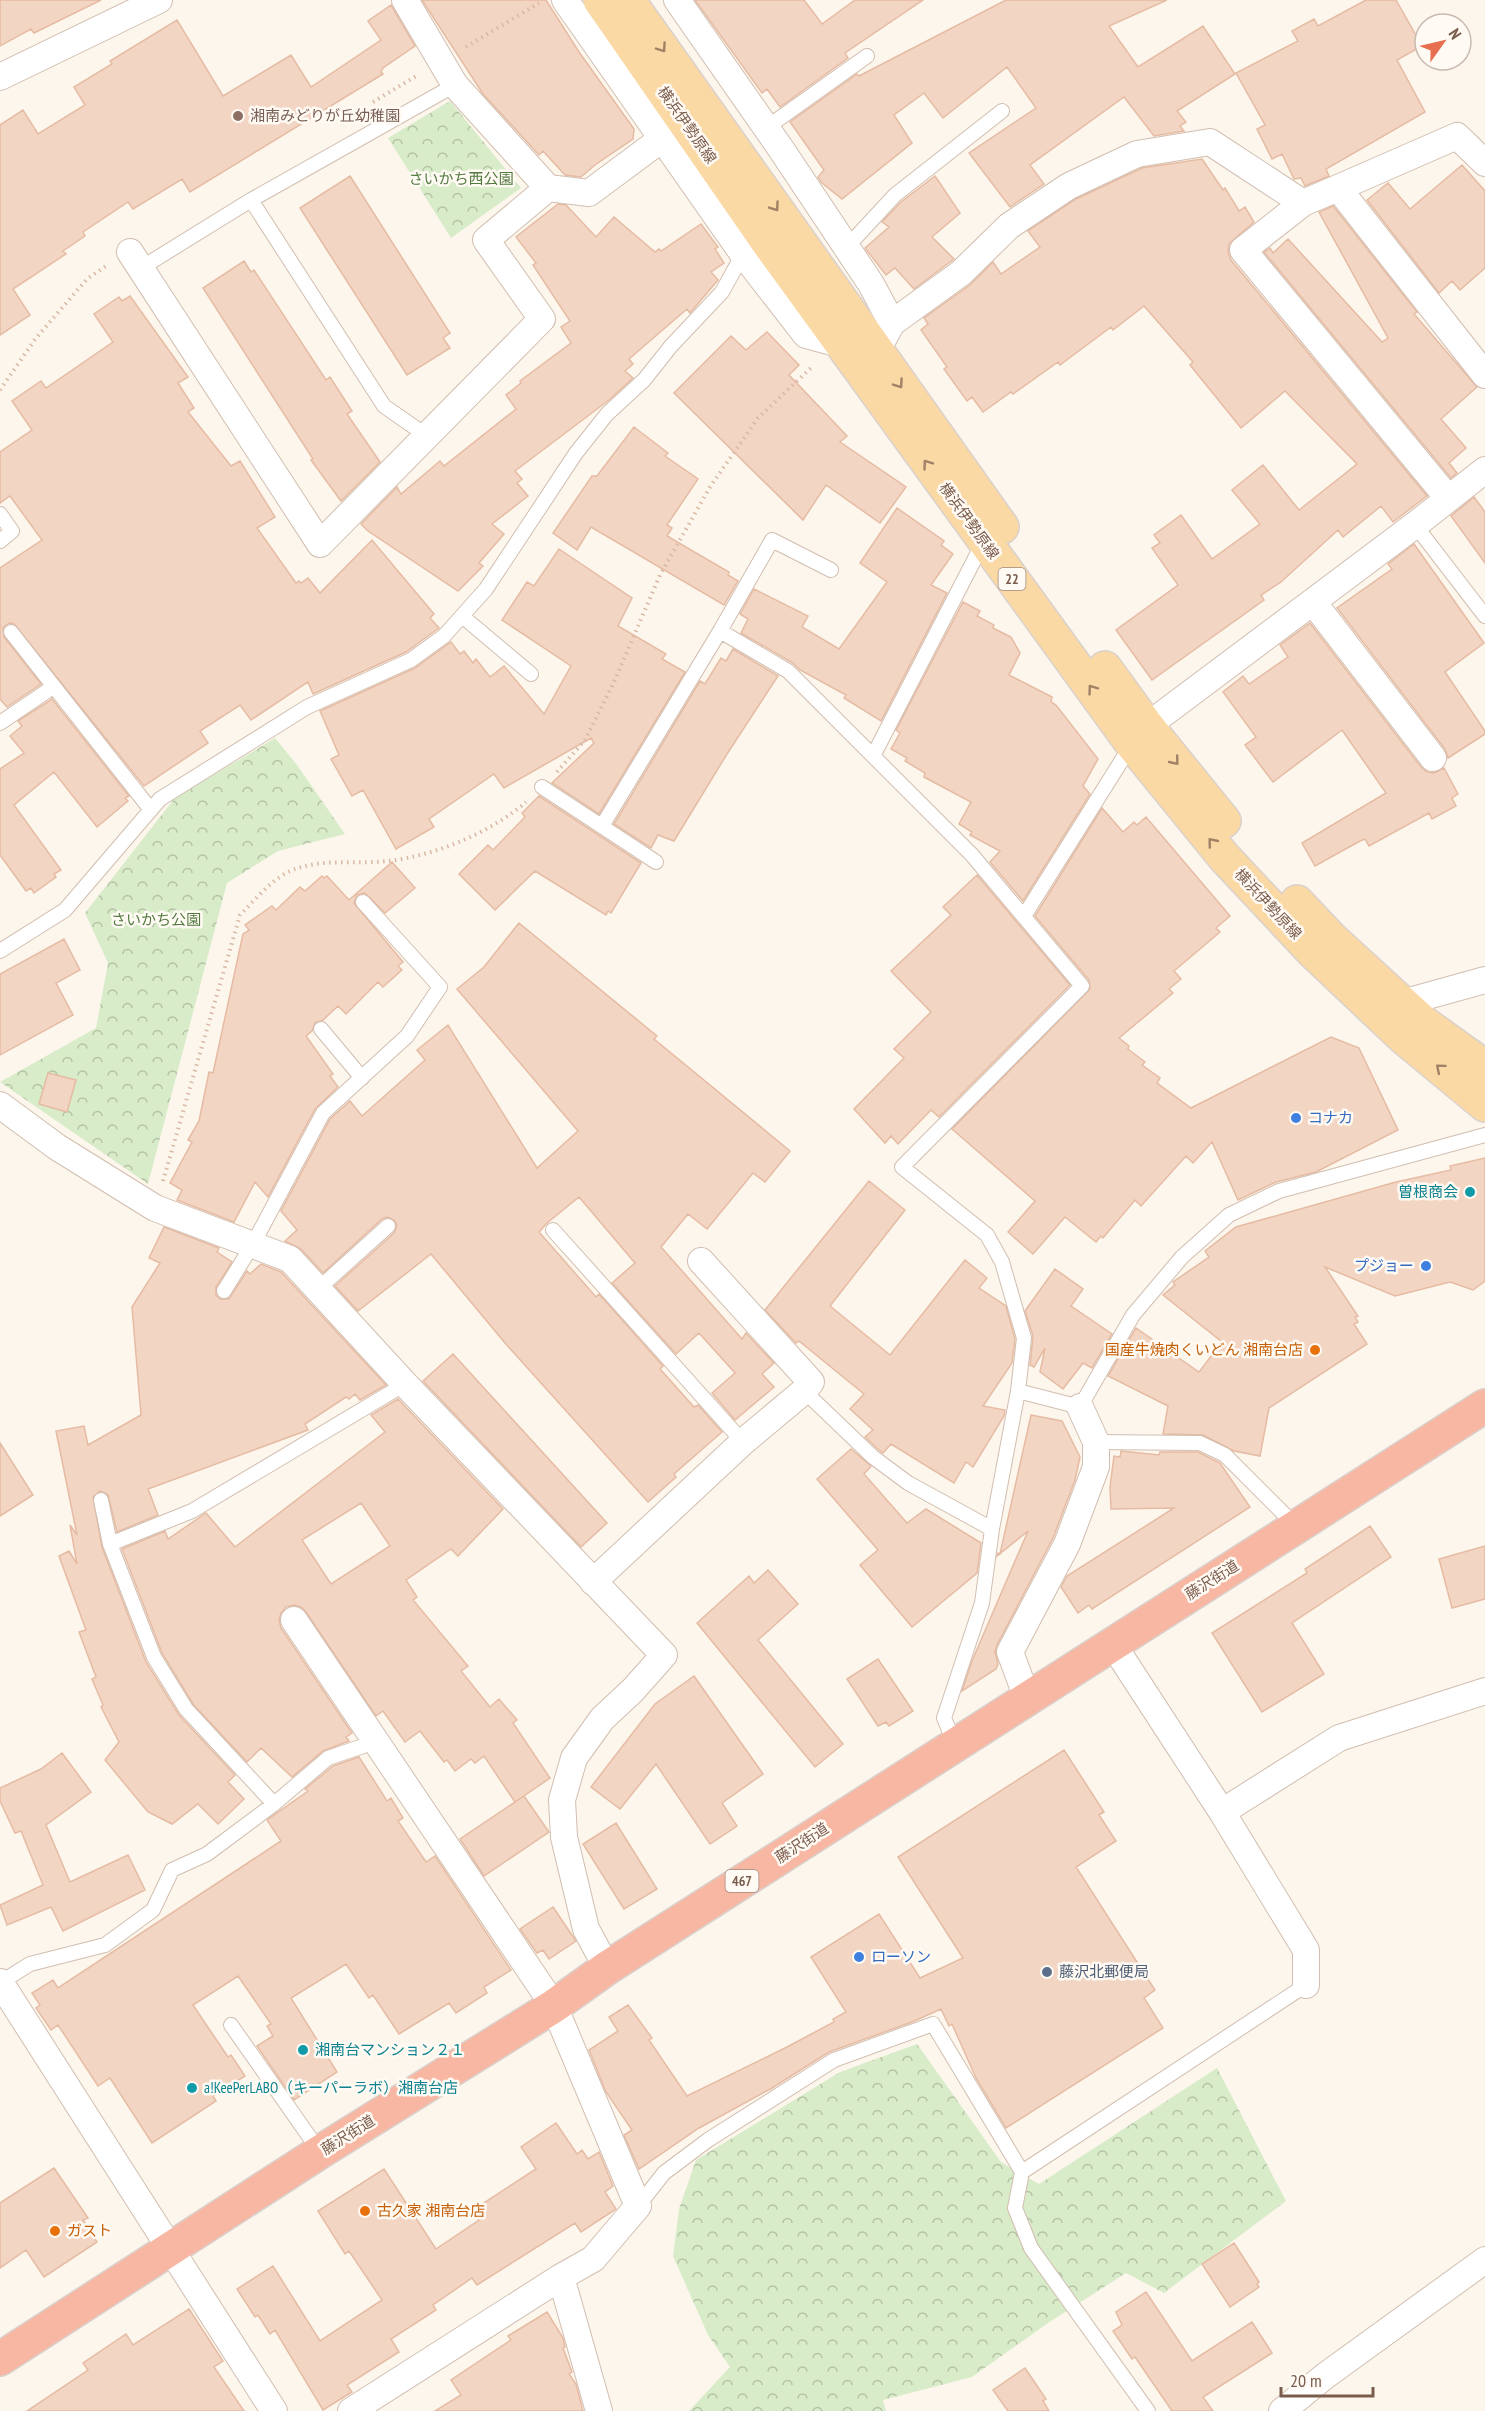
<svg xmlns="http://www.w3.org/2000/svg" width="1485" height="2411" font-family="'PT Sans Narrow','Noto Sans JP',sans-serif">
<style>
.forest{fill:url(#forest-crowns)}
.building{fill:#f3d5c3;stroke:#e6bba3;stroke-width:1.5;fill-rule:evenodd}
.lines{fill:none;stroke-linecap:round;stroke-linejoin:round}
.lane-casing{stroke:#d1beb0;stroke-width:16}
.street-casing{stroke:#d1beb0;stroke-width:28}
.primary-casing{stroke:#dad1cd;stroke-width:36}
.highway-casing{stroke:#dad1cd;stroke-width:36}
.path{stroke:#d9b8a5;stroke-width:4;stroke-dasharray:1.5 4.5;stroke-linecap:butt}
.lane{stroke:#fff;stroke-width:14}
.street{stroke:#fff;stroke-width:26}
.primary{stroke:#fbd9a5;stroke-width:33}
.highway{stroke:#f7b7a3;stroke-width:33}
.oneway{stroke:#a18267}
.education-dot{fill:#8d6e63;stroke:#fffaf3;stroke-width:2}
.shop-dot{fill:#3f7fe0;stroke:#fffaf3;stroke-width:2}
.culture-dot{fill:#0f9aa8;stroke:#fffaf3;stroke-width:2}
.food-dot{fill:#e8710a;stroke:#fffaf3;stroke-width:2}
.service-dot{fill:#5c6f8a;stroke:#fffaf3;stroke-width:2}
.labels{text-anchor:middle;stroke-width:5;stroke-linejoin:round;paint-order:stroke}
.shield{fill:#fffaf3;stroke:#a28b7f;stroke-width:1.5}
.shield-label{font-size:14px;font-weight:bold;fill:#7a5c4d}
.education-label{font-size:15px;fill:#785e54;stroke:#fffaf3;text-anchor:start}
.street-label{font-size:15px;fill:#7a5c4d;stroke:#fffaf3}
.park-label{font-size:15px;fill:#537a41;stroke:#fffaf3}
.shop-label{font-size:15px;fill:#366cbe;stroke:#fffaf3;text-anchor:start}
.culture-label{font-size:15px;fill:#0d838f;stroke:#fffaf3;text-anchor:start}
.food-label{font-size:15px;fill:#c56008;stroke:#fffaf3;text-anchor:start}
.service-label{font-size:15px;fill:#4e5e75;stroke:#fffaf3;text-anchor:start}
</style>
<defs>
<pattern id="forest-crowns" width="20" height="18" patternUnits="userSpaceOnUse" patternTransform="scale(1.5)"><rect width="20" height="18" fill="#d8ecc9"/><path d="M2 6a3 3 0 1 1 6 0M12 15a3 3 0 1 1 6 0" fill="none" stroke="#b4c2a5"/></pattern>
</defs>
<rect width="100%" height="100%" fill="#fdf6ec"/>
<!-- forest -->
<path class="forest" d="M450 101 521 188 451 238 388 138Z
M275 738 297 765 345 834 278 851 227 883 148 1184 0 1082 96 1028 108 963 85 913 174 799Z
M917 2044 1001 2162 1039 2184 1217 2068 1286 2201 1164 2293 1126 2273 1048 2323 972 2377 883 2400 886 2411H689L730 2367 708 2335 673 2256 679 2209 696 2160 840 2072Z"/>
<!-- building -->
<path class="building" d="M0 0H101L34 33 31 29 0 46Z
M422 0H546L579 52 634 129 633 139 595 165 581 177 565 175 543 151 539 155 483 94Z
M695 0H804L822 24 855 0H923L845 53 848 58 780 107 767 89 762 93Z
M1006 0H1167L1109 26 1138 67 1203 26 1235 74 1177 111 1186 122 1180 126 1184 131 1154 136 1124 97 1030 165 1044 184 1010 207 969 153 1036 108 1007 67 943 118 924 93 894 115 912 143 842 199 822 183 818 177 824 170 790 122 857 74 859 76Z
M1366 0H1396L1422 46 1397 60 1425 112 1326 169 1329 176 1305 186 1301 178 1294 179 1282 154 1272 159 1257 129 1265 125 1236 73 1298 41 1292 31 1314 19 1318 26Z
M391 5 415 46 383 68 381 72 383 74 190 192 182 179 133 209 128 202 83 232 85 236 63 251 66 254 13 289 30 315 0 335V125L23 110 38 134 85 105 74 87 112 64 110 61 177 20 223 96 291 55 311 87 381 40 368 21Z
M1202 159 1223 190 1225 188 1239 211 1245 207 1254 222 1229 244 1228 252 1231 260 1427 496 1393 522 1381 506 1343 537 1338 530 1281 582 1261 595 1264 600 1152 680 1116 630 1178 585 1152 548 1160 543 1154 535 1181 515 1212 559 1260 524 1232 490 1263 465 1299 510 1357 464 1285 391 1241 428 1190 365 1193 362 1144 306 1113 330 1111 327 1060 365 1058 362 1013 394 1011 392 983 412 972 397 967 401 944 369 947 367 921 330 928 324 924 318 970 285 993 262 1001 274 1040 247 1028 231 1076 199 1142 168Z
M1462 165 1485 191V268L1460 290 1452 281 1439 293 1367 200 1388 183 1410 209Z
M350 176 450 333 443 338 450 348 407 375 300 208Z
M935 176 960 213 932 237 954 259 914 289 895 268 886 275 865 248 889 227 882 222 901 202Z
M558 204 566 205 596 237 614 217 655 252 659 249 661 251 701 224 718 247 715 249 724 263 711 272 718 280 690 313 687 309 629 359 633 364 625 371 633 378 609 400 515 471 522 479 517 483 528 496 492 524 504 534 479 563 483 566 458 591 368 531 361 524 397 487 401 494 440 461 444 466 516 409 506 395 521 383 520 381 571 343 561 327 570 321 533 265 536 263 516 237Z
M1333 206 1417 312 1414 314 1477 387 1441 419 1466 448 1449 463 1457 473 1451 478 1264 252 1270 248 1273 253 1288 239 1382 342 1388 338 1319 212Z
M244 261 251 272 254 270 326 380 330 377 352 411 347 414 380 462 341 501 311 460 313 459 203 288Z
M130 296 188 377 178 383 194 408 188 412 231 466 240 461 275 517 257 528 296 583 299 581 301 583 308 578 320 593 372 540 434 614 430 618 439 628 406 652 313 694 308 682 251 720 240 705 200 731 208 743 144 786 14 624 9 623 3 628 4 637 41 684 7 707 0 699V568L42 540 10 496 0 503V452L32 430 12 401 41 381 46 388 113 342 94 314 119 297 122 301Z
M767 332 799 365 789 375 847 436 840 442 906 487 880 523 826 485 803 520 674 393 731 336 746 350Z
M634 427 668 453 665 456 698 479 667 525 672 528 667 536 729 572 728 575 738 581 724 605 591 527 577 550 553 533 592 476H597Z
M1474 497 1485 512V563L1451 516Z
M897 508 944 541 941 545 953 554 931 585 947 593 881 721 844 698 846 695 800 670 793 663 741 633 748 619 740 614 754 589 808 616 802 627 839 649 887 582 860 563Z
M1414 544 1484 643 1445 672 1485 731V734L1448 758 1445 749 1337 608 1392 569 1388 564Z
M559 549 632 598 618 626 666 654 662 659 685 672 599 814 552 783 594 743 591 738 504 788 494 774 429 819 434 827 396 849 363 790 352 796 331 759 339 755 320 711 415 668 451 642 460 654 464 651 473 663 476 659 490 677 504 666 544 714 571 666 502 620 527 582 534 586Z
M963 602 980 611 977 616 994 625 993 628 1011 637 1020 653 1009 675 1052 697 1051 702 1056 705 1098 759 1083 786 1090 794 1023 901 990 862 1000 851 970 835 972 832 959 824 971 802 924 777 925 773 905 761 907 758 891 749 900 733 896 730Z
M1310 623 1421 767 1427 772 1434 773 1444 768 1458 794 1452 798 1456 806 1432 819 1429 813 1369 846 1365 839 1360 841 1315 866 1302 843 1386 793 1342 730 1273 782 1245 745 1256 737 1223 692 1243 676 1249 684 1288 657 1280 645Z
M733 649 778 676 727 754 674 841 658 835 651 848 614 824 700 681 705 684 721 658 726 661Z
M52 699 129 796 125 798 128 801 97 827 54 772 14 805 61 870 54 874 56 877 34 893 31 888 26 891 0 855V769L24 753 10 736 22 726 18 721Z
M539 796 641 863 611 913 608 911 606 915 535 871 495 910 459 874 488 845 493 850 525 817 522 813Z
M1102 808 1123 832 1134 822 1137 825 1146 817 1230 916 1216 928 1220 932 1174 971 1181 979 1169 989 1173 993 1119 1038 1129 1046 1128 1049 1145 1062 1142 1065 1160 1078 1157 1083 1191 1108 1331 1037 1359 1048 1398 1130 1316 1172 1276 1182 1238 1200 1212 1142 1193 1163 1186 1156 1141 1206 1135 1200 1103 1238 1101 1236 1096 1242 1065 1217 1033 1254 1008 1232 1035 1201 952 1129 1090 989 1089 980 1035 916Z
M392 862 415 888 385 913 365 893 357 895 354 903 403 962 398 966 402 970 383 987 378 982 346 1014 338 1006 323 1020 315 1023 312 1031 306 1036 333 1074 330 1076 338 1087 315 1109 268 1197 255 1182 234 1222 177 1200 182 1190 170 1183 192 1142 188 1140 199 1121 209 1072 213 1073 243 934 249 930 245 925 272 906 276 910 300 887 305 891 322 876 324 878 327 876 349 900Z
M977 875 1070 985 939 1117 931 1110 898 1144 891 1136 885 1143 854 1109 904 1058 894 1049 931 1012 891 971 951 915 943 907Z
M519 923 657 1036 654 1039 790 1151 765 1182 753 1173 707 1229 688 1214 661 1247 742 1339 746 1333 774 1363 762 1374 774 1387 735 1420 712 1393 735 1373 699 1333 676 1354 612 1283 635 1263 579 1197 547 1223 539 1232 596 1297 599 1294 663 1366 660 1369 694 1407 698 1405 722 1432 674 1474 676 1477 648 1502 505 1343 431 1254 358 1311 335 1286 394 1233 397 1225 394 1220 387 1217 382 1219 323 1273 301 1249 285 1241 297 1230 281 1211 330 1119 350 1101 362 1116 425 1060 417 1050 448 1025 537 1168 578 1131 457 989 484 967Z
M64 939 80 970 56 983 73 1015 0 1055V974Z
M48 1073 76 1080 67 1112 39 1104Z
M1485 1158V1281L1473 1290 1450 1282 1395 1296 1325 1267 1358 1316 1355 1317 1358 1322 1354 1324 1367 1344 1269 1408 1260 1456 1234 1451 1203 1435 1163 1434 1168 1406 1108 1376 1136 1328 1199 1372 1222 1342 1163 1295 1175 1285 1173 1282 1209 1257 1205 1251 1236 1227 1396 1182 1451 1170 1450 1166Z
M869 1181 905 1210 830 1306 890 1355 965 1260 987 1278 979 1288 1006 1306 1015 1339 1012 1363 983 1406 1005 1410 1004 1416 973 1467 966 1462 954 1483 891 1444 883 1453 879 1450 865 1437 873 1430 850 1409 864 1394 799 1341 796 1343 765 1310Z
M164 1227 219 1248 217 1252 232 1262 216 1287V1295L220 1299H229L247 1271 250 1274 261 1264 281 1272 386 1385 360 1400 355 1394 349 1399 346 1397 305 1424 308 1430 148 1489 158 1515 117 1532 108 1495 100 1491 93 1497 102 1547 146 1662 179 1715 235 1775 228 1782 244 1799 218 1824 198 1804 172 1824 148 1812 105 1760 119 1742 101 1707 103 1705 92 1679 96 1677 79 1632 86 1630 59 1556 69 1551 77 1564 70 1525 77 1535 56 1431 84 1426 88 1445 141 1415 132 1307 160 1263 149 1258Z
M1055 1269 1083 1289 1071 1306 1112 1334 1092 1368 1083 1363 1063 1389 1040 1372 1045 1348 1034 1367 1030 1365 1033 1336 1025 1311Z
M453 1354 607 1523 581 1547 423 1381Z
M398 1399 503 1509 458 1556 451 1549 406 1580 417 1597 413 1600 468 1666 461 1671 490 1707 499 1699 517 1720 513 1723 550 1778 515 1802 484 1756 475 1763 471 1759 455 1771 447 1760 444 1762 420 1731 405 1742 383 1711 376 1716 306 1612 301 1607 294 1605 286 1607 281 1613 279 1620 281 1628 352 1733 346 1737 349 1741 323 1751 292 1777 261 1748 247 1762 193 1704 162 1653 122 1549 165 1531 168 1539 206 1513 235 1547 385 1432 371 1415ZM361 1503 390 1546 331 1584 302 1540Z
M1031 1415 1062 1421 1080 1457 1075 1480 1053 1538 997 1645 995 1651 998 1664 996 1669 962 1691 972 1661 1028 1531 997 1556 998 1553 1000 1554Z
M0 1443 33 1495 0 1516Z
M851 1449 871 1466 864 1474 907 1523 926 1509 981 1543 977 1573 912 1627 860 1565 878 1550 817 1479Z
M1121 1451 1159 1455 1160 1452H1198L1220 1463 1250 1507 1092 1609 1089 1605 1078 1613 1061 1587 1067 1576 1174 1508 1111 1509 1110 1487 1114 1456 1120 1457Z
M1370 1526 1391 1557 1292 1623 1324 1674 1262 1712 1212 1633 1307 1573 1305 1569Z
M1485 1546V1599L1452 1608 1439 1559Z
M768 1570 798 1604 758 1640 843 1744 815 1767 697 1623 749 1576 754 1583Z
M878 1659 913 1711 889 1726 886 1722 878 1726 847 1679Z
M694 1676 763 1774 722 1803 737 1826 710 1844 656 1764 620 1809 591 1787 655 1704Z
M1064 1750 1104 1812 1099 1815 1116 1841 1076 1867 1155 1990 1144 1998 1163 2028 1006 2128 976 2078 952 2024 949 2026 941 2009 912 2022 829 2052 772 2088 699 2128 639 2169 624 2135 632 2130 606 2092 589 2050 618 2031 609 2017 628 2005 652 2038 649 2040 687 2096 787 2047 834 2022 833 2019 846 2012 811 1957 879 1914 920 1978 963 1958 898 1857Z
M62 1753 91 1792 46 1825 70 1882 128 1855 145 1890 63 1931 51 1907 7 1925 0 1905 43 1885 21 1831 15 1833 0 1801V1788L41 1769Z
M359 1757 387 1801 391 1798 403 1818 398 1821 426 1862 435 1856 511 1970 484 1987 487 1993 456 2013 449 2003 399 2034 373 1995 369 1998 346 1964 291 1998 337 2072 294 2100 257 2046 273 2036 267 2026 271 2024 238 1976 193 2005 228 2057 231 2055 245 2076 213 2096 216 2101 152 2143 110 2078 98 2086 58 2025 51 2030 36 2008 40 2005 32 1993 53 1980 58 1988 281 1841 267 1820 308 1791 305 1789 333 1766Z
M524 1796 549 1832 484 1876 460 1839Z
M616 1823 657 1889 624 1909 583 1844Z
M553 1907 576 1941 549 1959 543 1950 537 1953 520 1929Z
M556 2123 577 2154 582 2150 588 2159 599 2152 613 2186 605 2192 616 2209 581 2232 575 2223 477 2285 472 2278 433 2305 436 2310 391 2339 399 2352 347 2385 352 2392 323 2410 275 2330 270 2334 258 2315 255 2317 237 2289 273 2266 320 2341 382 2300 349 2251 345 2254 318 2211 384 2169 436 2249 479 2220 473 2210 536 2169 521 2147Z
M54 2168 88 2218 83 2220 97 2242 44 2277 26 2250 0 2268V2203Z
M1234 2243 1259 2282 1257 2284 1259 2287 1230 2307 1202 2264Z
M1146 2292 1192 2361 1252 2322 1272 2353 1203 2397 1213 2411H1172L1135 2357 1132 2359 1113 2331 1122 2325 1116 2312Z
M189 2309 223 2361 214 2367 244 2411H27L88 2370 83 2363 126 2334 133 2345Z
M547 2312 563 2338 565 2347 563 2348 572 2372 569 2374 576 2384 583 2411H435L461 2395 451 2380 511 2340 508 2336Z
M1025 2368 1046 2399 1043 2401 1049 2411H1008L993 2390Z"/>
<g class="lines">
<!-- lane casing -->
<g class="lane-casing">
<path id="lane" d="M766 128 867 56
M251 200 384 406 427 436
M846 248 895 195 1002 111
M141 268 251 200 455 85
M0 514 12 531 0 541
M1415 525 1485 616
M462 616 531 674
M720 631 788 671 972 855 1082 986 902 1167 987 1235 1002 1262 1024 1338 1018 1391 992 1529 982 1603 944 1718 955 1744
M11 632 151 810
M0 723 53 687
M873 756 984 541
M542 787 656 862
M602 826 720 631 772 540 831 570
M1024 916 1132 744
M0 951 65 910 160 799 307 707 411 660 444 636 486 589 576 453 607 414 644 380 671 346 722 292 743 254
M321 1029 362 1078
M553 1230 743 1442
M318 1289 388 1226
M224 1291 253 1244 323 1113 407 1036 440 987 363 902
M804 1391 873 1457 908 1483 992 1529
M1018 1391 1080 1407 1133 1315 1182 1257 1229 1215 1279 1191 1485 1135
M1096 1442 1200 1443 1225 1455 1296 1526
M101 1500 110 1544 154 1657 186 1709 274 1804
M110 1544 192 1511 405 1384
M1 1982 30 1964 105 1945 153 1910 172 1870 207 1854 274 1804 328 1758 375 1742
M231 2025 320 2152
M638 2206 664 2173 708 2140 834 2060 933 2024 1022 2172
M1148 2411 1031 2248 1015 2208 1022 2172 1306 1985"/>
</g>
<!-- street casing -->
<g class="street-casing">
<path id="street" d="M405 0 455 85 548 188
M565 0 743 254 806 335 843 345
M677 0 781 149 871 284 892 323
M0 77 159 0
M1338 188 1457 136 1485 163
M130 252 320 544 542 319 486 240 548 188 589 193 663 138
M876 352 892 323 961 273 1009 226 1069 186 1137 154 1210 142 1303 203
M1448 498 1243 250 1303 203 1338 188 1485 375
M1313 602 1433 758
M1147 726 1415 525 1485 470
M1402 1003 1485 980
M0 1105 57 1147 155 1208 290 1259 405 1384 664 1655 633 1690 602 1719 574 1758 562 1800 564 1837 586 1929 607 1968
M593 1582 743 1442 804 1391 811 1382 701 1261
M294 1620 554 2006 638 2206 593 2259 561 2277 351 2411
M1112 1643 1222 1812
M1027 1698 1010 1652 1067 1544 1096 1467V1442L1080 1407
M0 1982 274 2411
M1306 1985V1950L1222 1812 1339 1738 1485 1691
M561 2277 599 2411
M1282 2411 1325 2376 1485 2260"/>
</g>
<!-- primary casing -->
<g class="primary-casing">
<path id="primary" d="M600 0 769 244 1132 744 1224 857 1313 952 1404 1038 1485 1105
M628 0 1002 527
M1105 668 1147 726 1224 821
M1297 902 1332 939 1424 1023 1485 1067"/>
</g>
<!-- highway casing -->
<g class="highway-casing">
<path id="highway" d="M0 2359 320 2152 554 2006 607 1968 1485 1406"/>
</g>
<!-- path -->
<path class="path" d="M466 47 539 3
M373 102 418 75
M0 390 36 338 87 279 106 266
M557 772 585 740 614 682 660 575 710 487 758 418 813 366
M163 1181 240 915C255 900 269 882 288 872 320 857 354 865 388 861 434 856 492 832 526 802"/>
<!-- lane -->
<use href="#lane" class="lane"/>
<!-- street -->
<use href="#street" class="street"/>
<!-- primary -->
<use href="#primary" class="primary"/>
<!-- highway -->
<use href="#highway" class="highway"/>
</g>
<!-- one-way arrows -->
<defs><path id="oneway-chevron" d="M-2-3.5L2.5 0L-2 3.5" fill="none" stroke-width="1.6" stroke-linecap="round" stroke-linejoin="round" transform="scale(1.5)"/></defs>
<g class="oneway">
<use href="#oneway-chevron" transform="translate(662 48) rotate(55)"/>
<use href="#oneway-chevron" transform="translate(775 207) rotate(55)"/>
<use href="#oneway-chevron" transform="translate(899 384) rotate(55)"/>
<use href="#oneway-chevron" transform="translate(927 464) rotate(-126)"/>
<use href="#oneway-chevron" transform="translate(1092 689) rotate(-126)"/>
<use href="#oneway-chevron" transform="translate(1175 761) rotate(51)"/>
<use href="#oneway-chevron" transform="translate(1212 842) rotate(-129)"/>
<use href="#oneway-chevron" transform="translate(1440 1068) rotate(-140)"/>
</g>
<!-- markers -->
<circle class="education-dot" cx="238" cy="116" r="6"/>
<g class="shop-dot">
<circle cx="1296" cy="1118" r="6"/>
<circle cx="1426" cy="1266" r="6"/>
<circle cx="859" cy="1957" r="6"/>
</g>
<g class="culture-dot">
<circle cx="1470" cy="1192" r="6"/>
<circle cx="303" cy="2050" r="6"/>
<circle cx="192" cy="2088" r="6"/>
</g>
<g class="food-dot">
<circle cx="1315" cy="1350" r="6"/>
<circle cx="365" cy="2211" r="6"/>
<circle cx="55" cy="2231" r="6"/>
</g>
<circle class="service-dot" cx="1047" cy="1972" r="6"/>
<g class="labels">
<!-- shield labels -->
<g class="shield">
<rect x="998.5" y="568" width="27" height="22" rx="4.5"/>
<rect x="725.5" y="1870" width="33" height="22" rx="4.5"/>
</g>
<g class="shield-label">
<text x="1012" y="584">22</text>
<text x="742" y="1886">467</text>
</g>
<!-- education labels -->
<g class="education-label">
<text x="250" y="121">湘南みどりが丘幼稚園</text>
</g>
<!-- street labels -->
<g class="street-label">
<text transform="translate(687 125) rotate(55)" y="5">横浜伊勢原線</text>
<text transform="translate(969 521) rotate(54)" y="5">横浜伊勢原線</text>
<text transform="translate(1268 904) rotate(47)" y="5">横浜伊勢原線</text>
<text transform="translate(1212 1580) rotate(-32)" y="5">藤沢街道</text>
<text transform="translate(802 1843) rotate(-33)" y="5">藤沢街道</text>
<text transform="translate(348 2135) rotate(-32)" y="5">藤沢街道</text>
</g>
<!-- park labels -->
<g class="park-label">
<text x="461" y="184">さいかち西公園</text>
<text x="156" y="925">さいかち公園</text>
</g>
<!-- shop labels -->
<g class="shop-label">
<text x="1308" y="1123">コナカ</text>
<text x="1414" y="1271" text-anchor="end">プジョー</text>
<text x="871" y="1962">ローソン</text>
</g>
<!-- culture labels -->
<g class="culture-label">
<text x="1458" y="1197" text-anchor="end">曽根商会</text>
<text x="315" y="2055">湘南台マンション２１</text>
<text x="204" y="2093">a!KeePerLABO（キーパーラボ）湘南台店</text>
</g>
<!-- food labels -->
<g class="food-label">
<text x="1303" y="1355" text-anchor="end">国産牛焼肉くいどん 湘南台店</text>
<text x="377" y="2216">古久家 湘南台店</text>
<text x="67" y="2236">ガスト</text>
</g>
<!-- service labels -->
<g class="service-label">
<text x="1059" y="1977">藤沢北郵便局</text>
</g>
</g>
<!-- north arrow -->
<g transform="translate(1443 42) rotate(56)"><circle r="28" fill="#fffaf3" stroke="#cabbb1" stroke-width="1.5"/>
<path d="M0-4.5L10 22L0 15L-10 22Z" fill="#e76f51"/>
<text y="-9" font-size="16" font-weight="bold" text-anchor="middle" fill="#7a5c4d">N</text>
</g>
<!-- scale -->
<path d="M1281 2387v9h92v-9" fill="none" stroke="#7a5c4d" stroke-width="3"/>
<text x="1290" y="2387" font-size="18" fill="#7a5c4d" stroke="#fffaf3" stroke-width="4.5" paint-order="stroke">20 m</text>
</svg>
